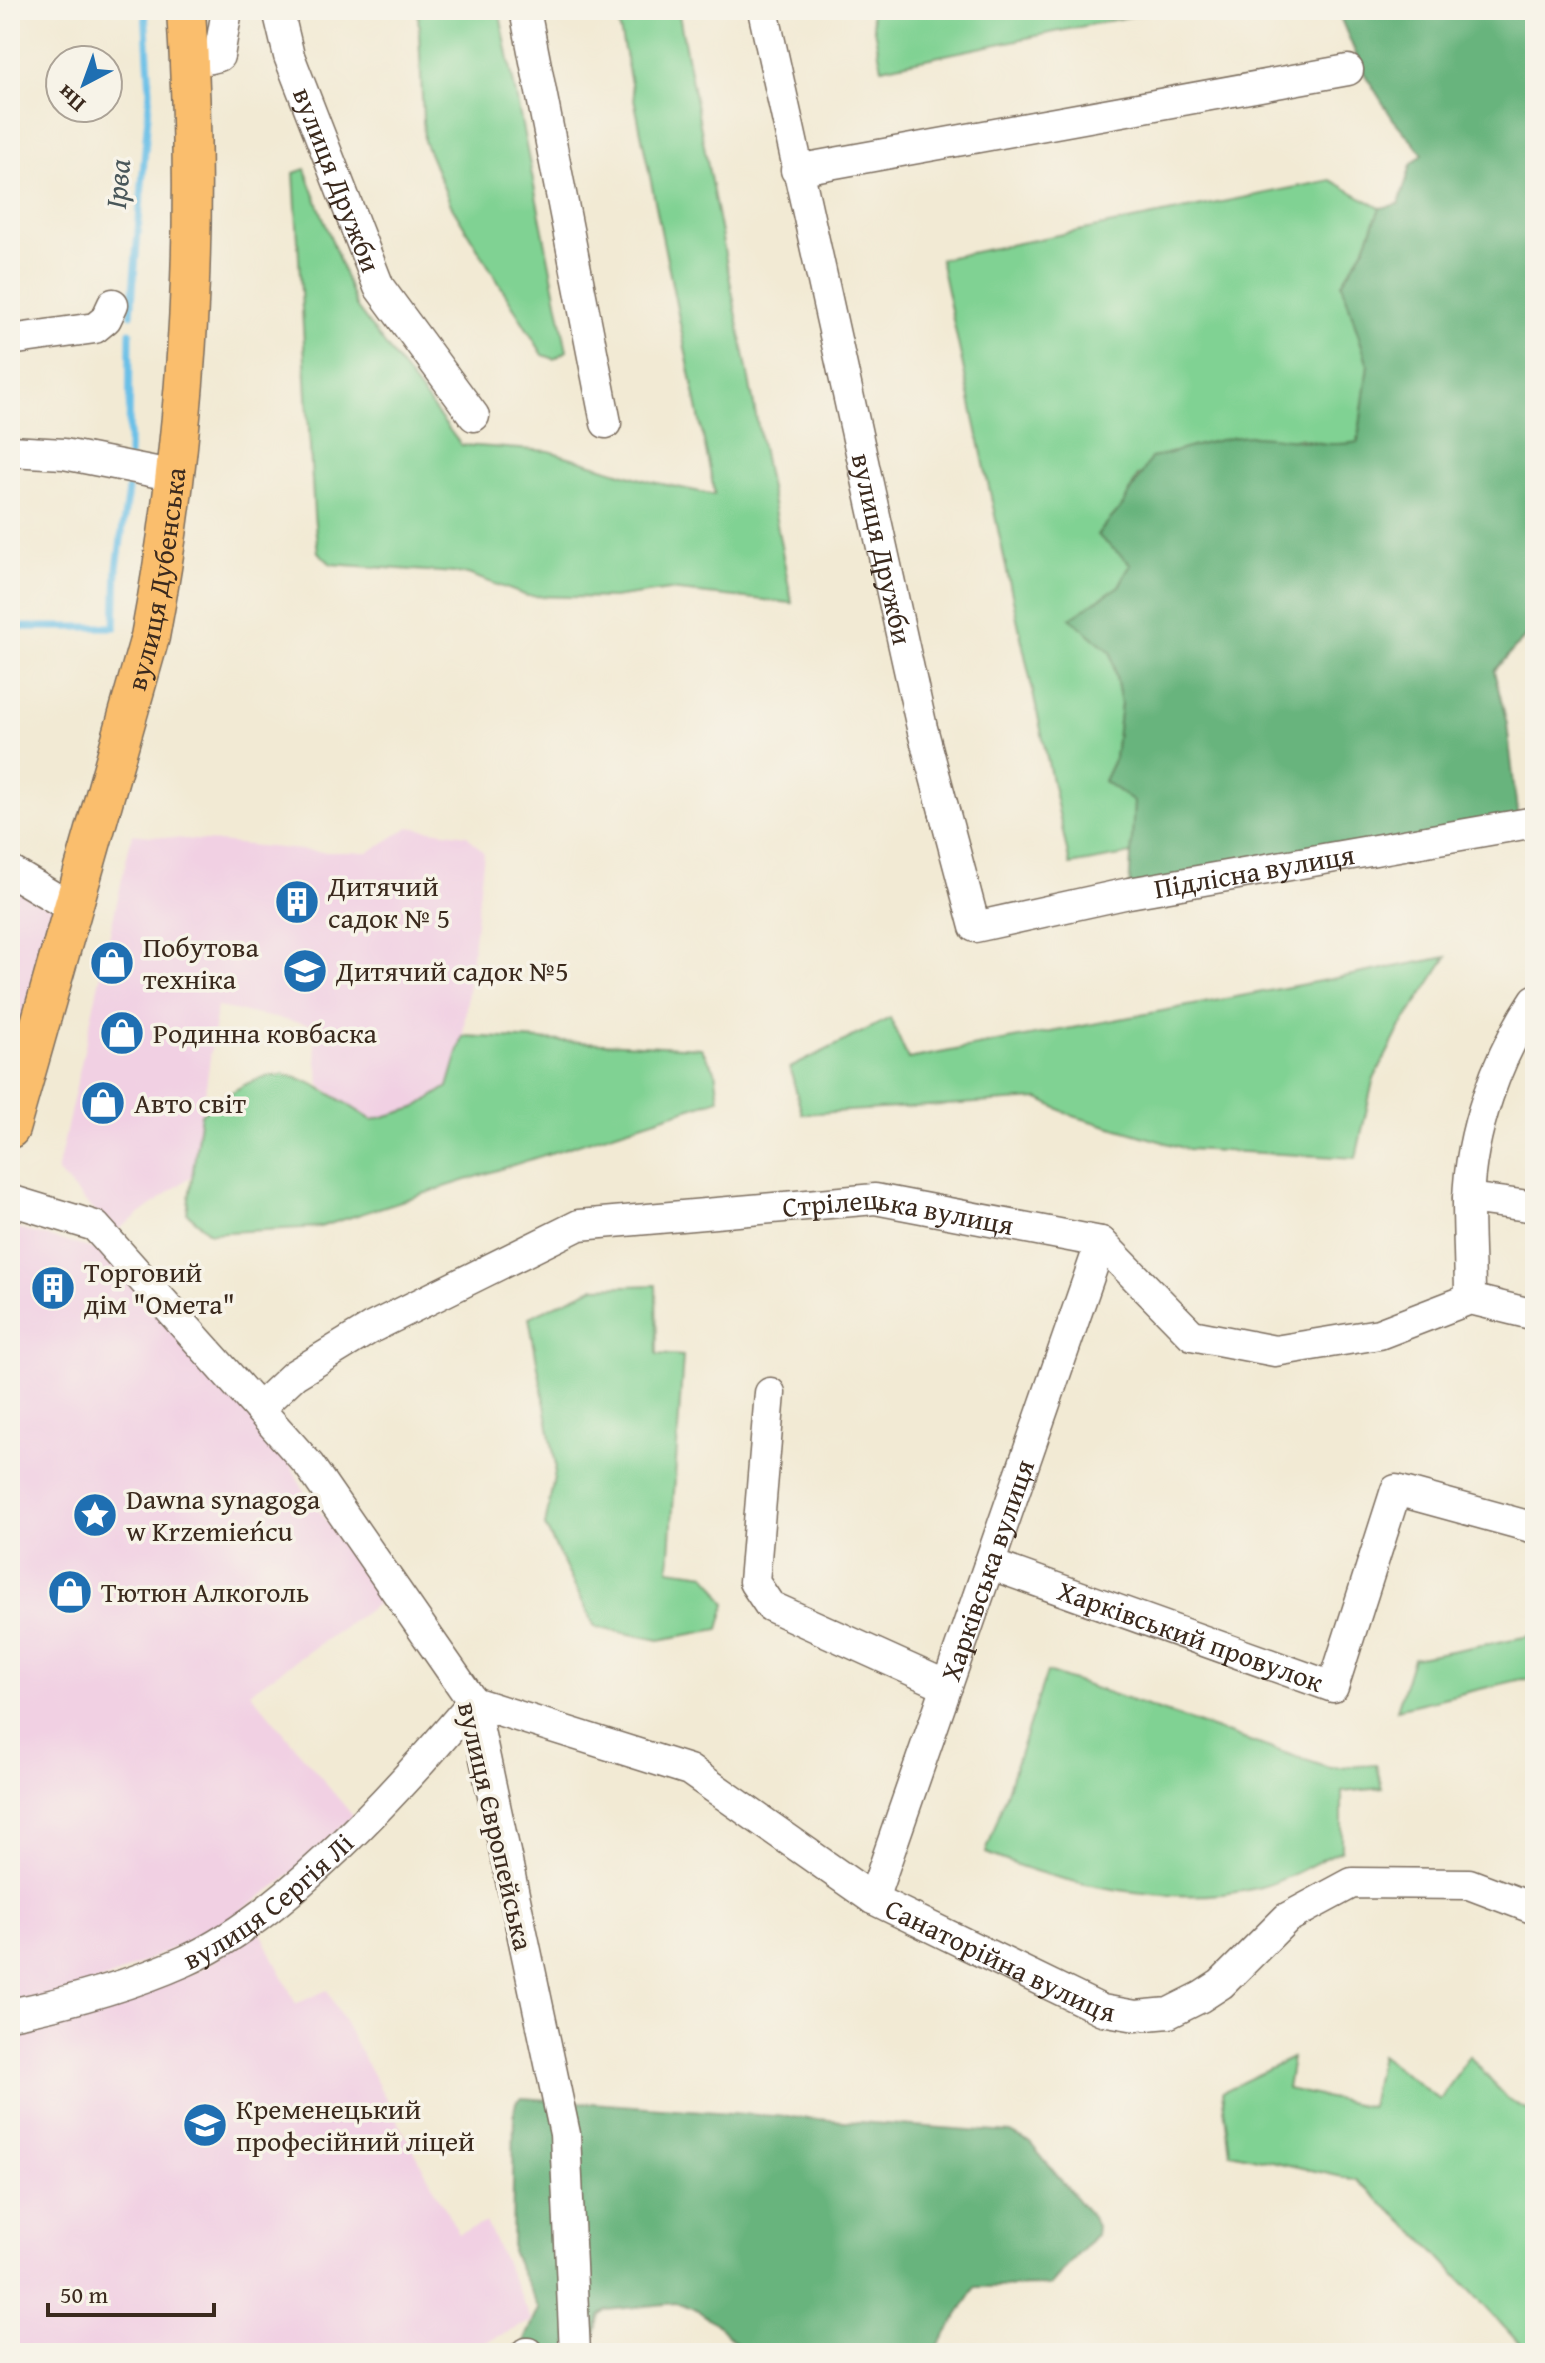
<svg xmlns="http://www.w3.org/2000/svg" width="1545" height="2363" font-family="'Gentium Book Plus',serif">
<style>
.built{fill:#f1d0e3}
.green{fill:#80d293;stroke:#5e7e58;stroke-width:2}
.forest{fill:#68b47d;stroke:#526f4e;stroke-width:2}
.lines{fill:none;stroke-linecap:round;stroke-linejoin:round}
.stream{stroke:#6ac0e7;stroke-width:7}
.minor-casing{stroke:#7b6d5e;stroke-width:33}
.major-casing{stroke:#7b6d5e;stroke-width:41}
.minor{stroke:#fff;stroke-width:30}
.major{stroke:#fabe6d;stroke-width:38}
.labels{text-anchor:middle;stroke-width:7;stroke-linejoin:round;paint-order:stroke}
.street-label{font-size:28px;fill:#3b2a1e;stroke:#f7f3e8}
.poi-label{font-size:28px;fill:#3b2a1e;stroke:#f7f3e8;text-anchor:start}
.water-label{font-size:30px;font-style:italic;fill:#49575a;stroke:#f7f3e8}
</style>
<rect width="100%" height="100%" fill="#f7f3e8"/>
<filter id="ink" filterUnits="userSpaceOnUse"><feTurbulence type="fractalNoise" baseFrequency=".0125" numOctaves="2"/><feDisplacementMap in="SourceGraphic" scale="16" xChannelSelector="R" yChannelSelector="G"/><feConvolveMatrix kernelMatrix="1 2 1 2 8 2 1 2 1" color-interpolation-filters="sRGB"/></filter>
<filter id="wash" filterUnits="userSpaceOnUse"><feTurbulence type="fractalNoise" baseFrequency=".006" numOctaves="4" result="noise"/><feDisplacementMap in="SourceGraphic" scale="32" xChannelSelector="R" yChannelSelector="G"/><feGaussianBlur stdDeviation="1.8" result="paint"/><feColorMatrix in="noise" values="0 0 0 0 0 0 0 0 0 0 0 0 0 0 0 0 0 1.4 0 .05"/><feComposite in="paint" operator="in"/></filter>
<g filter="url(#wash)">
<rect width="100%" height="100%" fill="#f2ead4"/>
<!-- built -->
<path class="built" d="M409 827 467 835 484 853 463 1035 448 1087 415 1108 372 1121 320 1085 312 1025 217 1007 194 1174 114 1233 57 1172 132 834 322 852H369Z
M10 871 75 910 10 1129Z
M11 1227 109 1253 283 1449 305 1493 387 1597 250 1692 353 1816 283 1881 220 1926 116 1975 10 2014Z
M260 1930 296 2004 327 1990 459 2234 486 2222 532 2321 462 2353H10V2028L81 2013 200 1970Z"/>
<!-- green -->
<path class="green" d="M418 10H499L567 351 554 359 543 355 451 205 424 141Z
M616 10H678L792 603 669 590 613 598 527 596 468 574 331 564 318 552 314 515 294 173 305 169 357 308 461 445 549 451 648 481 715 495Z
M870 10H1161L882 68Z
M1331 180 1380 208 1365 247 1342 283 1368 365 1358 443 1335 446 1298 438 1138 475 1123 505 1098 534 1131 564 1119 586 1111 651 1121 703 1115 758 1104 781 1134 802 1132 854 1070 865 940 259Z
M1447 957 1400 1028 1373 1081 1356 1158 1187 1149 1073 1116 1039 1099 802 1114 790 1068 890 1018 908 1059Z
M463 1036 701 1048 715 1070 719 1099 320 1227 210 1233 187 1213 201 1114C280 1052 296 1072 372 1120L415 1108 448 1087Z
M656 1285 657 1354 683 1356 669 1569 706 1574 726 1604 719 1629 659 1640 595 1627 545 1526 556 1466 529 1317 595 1287Z
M1535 1635V1680L1522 1679 1397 1709 1413 1658Z
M1047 1672 1329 1768 1376 1764 1382 1788 1342 1792V1850C1315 1862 1286 1881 1257 1888 1176 1908 1061 1885 986 1853Z
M1380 2055 1440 2100 1469 2056 1507 2099 1535 2114V2353H1528L1423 2239 1356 2180 1230 2152 1222 2092 1292 2058 1287 2089 1370 2107Z"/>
<!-- forest -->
<path class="forest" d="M1337 10H1535V626L1494 671 1507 724 1518 820 1129 893 1134 802 1104 781 1115 758 1121 703 1111 652 1070 618 1119 586 1131 564 1097 535 1123 505 1151 458C1181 451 1216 438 1248 436 1286 435 1323 449 1358 442L1368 365 1342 283 1365 247 1380 208 1399 204 1411 165 1423 154 1393 119 1364 73Z
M522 2098 1011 2133 1030 2143 1091 2216 1097 2226 1096 2234 1050 2286 976 2287 934 2353H747C727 2335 704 2307 676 2303L606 2310 600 2316 590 2353H530L523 2344 539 2309 512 2253 514 2112 516 2102Z"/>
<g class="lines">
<!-- stream -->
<path class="stream" d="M131 314 150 91 145 10
M129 455 130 332
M10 627H115L117 568 128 490"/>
</g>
</g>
<g filter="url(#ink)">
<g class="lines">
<!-- minor casing -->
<g class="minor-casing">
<g id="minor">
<path id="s1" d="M278 10 289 56 379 287 474 416"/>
<path d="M525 10 606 423"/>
<path id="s2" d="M763 10 922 728 975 927 1129 893 1535 822"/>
<path d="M190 63 219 56 227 10"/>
<path d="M796 170 1348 70"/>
<path d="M10 340 95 328 106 319 113 304"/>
<path d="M10 451 64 454 176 476"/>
<path d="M10 871 75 910"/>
<path d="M1468 1198 1535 1207"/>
<path d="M10 1200 95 1226 309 1465 473 1702 565 2134 575 2353"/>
<path d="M1470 1299C1470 1267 1468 1234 1468 1201 1470 1132 1497 1057 1535 1000"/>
<path d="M770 1393 754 1582 770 1606 947 1686"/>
<path id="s3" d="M260 1407 294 1375 371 1328 579 1225 875 1199 1101 1242 1192 1335 1275 1351 1379 1334 1470 1299 1535 1315"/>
<path id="s4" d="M989 1564 1333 1687 1396 1490 1535 1528"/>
<path id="s5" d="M873 1899 1101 1242"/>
<path id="s6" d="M10 2014C70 2002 129 1986 185 1961 284 1917 403 1785 473 1702L689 1770 873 1899 1102 2010 1136 2016 1169 2013 1201 1997 1221 1984 1287 1918 1352 1883 1469 1884 1535 1909"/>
<path d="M526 2353H528"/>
</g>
</g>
<!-- major casing -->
<g class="major-casing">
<g id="major">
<path id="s7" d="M10 1129 150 637C189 430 200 219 186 10"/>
</g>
</g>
<!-- minor -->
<use href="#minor" class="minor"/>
<!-- major -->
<use href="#major" class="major"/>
</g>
</g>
<!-- icons -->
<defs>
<g id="building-disc" transform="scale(2.3)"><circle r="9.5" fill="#1f6fb2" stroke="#f7f3e8"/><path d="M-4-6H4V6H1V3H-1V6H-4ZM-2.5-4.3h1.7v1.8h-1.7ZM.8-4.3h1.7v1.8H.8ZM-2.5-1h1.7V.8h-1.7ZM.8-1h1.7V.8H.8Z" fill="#fff"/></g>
<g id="shop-disc" transform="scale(2.3)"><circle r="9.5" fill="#1f6fb2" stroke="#f7f3e8"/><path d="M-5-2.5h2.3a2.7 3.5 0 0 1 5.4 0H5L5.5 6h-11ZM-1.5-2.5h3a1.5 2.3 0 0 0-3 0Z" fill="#fff"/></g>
<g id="school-disc" transform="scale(2.3)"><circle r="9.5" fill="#1f6fb2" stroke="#f7f3e8"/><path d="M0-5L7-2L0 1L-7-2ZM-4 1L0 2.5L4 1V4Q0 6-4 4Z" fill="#fff"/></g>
<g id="sight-disc" transform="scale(2.3)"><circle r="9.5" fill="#1f6fb2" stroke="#f7f3e8"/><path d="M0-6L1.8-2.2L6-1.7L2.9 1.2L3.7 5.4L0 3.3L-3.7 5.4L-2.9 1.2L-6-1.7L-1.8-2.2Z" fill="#fff"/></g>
<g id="university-disc" transform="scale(2.3)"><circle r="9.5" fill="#1f6fb2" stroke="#f7f3e8"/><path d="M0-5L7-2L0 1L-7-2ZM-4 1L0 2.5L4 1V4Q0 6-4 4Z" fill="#fff"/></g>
</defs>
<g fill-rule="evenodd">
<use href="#building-disc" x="297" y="902"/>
<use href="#shop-disc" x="112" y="963"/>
<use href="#school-disc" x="305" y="971"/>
<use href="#shop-disc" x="122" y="1033"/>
<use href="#shop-disc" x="103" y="1103"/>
<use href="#building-disc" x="53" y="1288"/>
<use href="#sight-disc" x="95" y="1515"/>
<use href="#shop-disc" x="70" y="1592"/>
<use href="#university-disc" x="205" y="2125"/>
</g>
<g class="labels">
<!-- street labels -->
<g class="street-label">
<text dy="10" stroke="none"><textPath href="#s1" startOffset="180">вулиця Дружби</textPath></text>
<text dy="10" stroke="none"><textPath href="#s2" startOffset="552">вулиця Дружби</textPath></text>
<text dy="10" stroke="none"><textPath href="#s7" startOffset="570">вулиця Дубенська</textPath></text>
<text dy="10" stroke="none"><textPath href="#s2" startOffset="1226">Підлісна вулиця</textPath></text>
<text dy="10" stroke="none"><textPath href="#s3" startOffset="690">Стрілецька вулиця</textPath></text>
<text dy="10" stroke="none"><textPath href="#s5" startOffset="348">Харківська вулиця</textPath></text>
<text dy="10" stroke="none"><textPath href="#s4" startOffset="214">Харківський провулок</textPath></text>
<text transform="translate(496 1826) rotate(77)" y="10">вулиця Європейська</text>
<text dy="10" stroke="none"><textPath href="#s6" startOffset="286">вулиця Сергія Лі</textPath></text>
<text dy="10" stroke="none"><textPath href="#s6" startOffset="1166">Санаторійна вулиця</textPath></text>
</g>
<!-- poi labels -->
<g class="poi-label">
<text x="328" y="896">Дитячий<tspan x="328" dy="32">садок № 5</tspan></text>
<text x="143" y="957">Побутова<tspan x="143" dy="32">техніка</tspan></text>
<text x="336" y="981">Дитячий садок №5</text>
<text x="153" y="1043">Родинна ковбаска</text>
<text x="134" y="1113">Авто світ</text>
<text x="84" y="1282">Торговий<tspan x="84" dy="32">дім "Омета"</tspan></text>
<text x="126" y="1509">Dawna synagoga<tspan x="126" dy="32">w Krzemieńcu</tspan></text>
<text x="101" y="1602">Тютюн Алкоголь</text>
<text x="236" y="2119">Кременецький<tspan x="236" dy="32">професійний ліцей</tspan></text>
</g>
<!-- water labels -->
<g class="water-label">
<text transform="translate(118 184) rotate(-85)" y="10">Ірва</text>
</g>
</g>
<!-- margin -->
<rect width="1545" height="2363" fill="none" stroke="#f7f3e8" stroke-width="40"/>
<!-- north arrow -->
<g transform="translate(84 84) rotate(221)"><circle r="38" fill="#f7f3e8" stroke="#aca397" stroke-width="2"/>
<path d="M0-6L14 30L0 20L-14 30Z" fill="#1f6fb2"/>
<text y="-12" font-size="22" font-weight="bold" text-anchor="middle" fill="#3b2a1e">Пн</text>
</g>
<!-- scale -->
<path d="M48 2303v12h166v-12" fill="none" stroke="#3b2a1e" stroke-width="4"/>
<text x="60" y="2303" font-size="24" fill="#3b2a1e" stroke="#f7f3e8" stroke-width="6" paint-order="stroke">50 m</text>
</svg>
